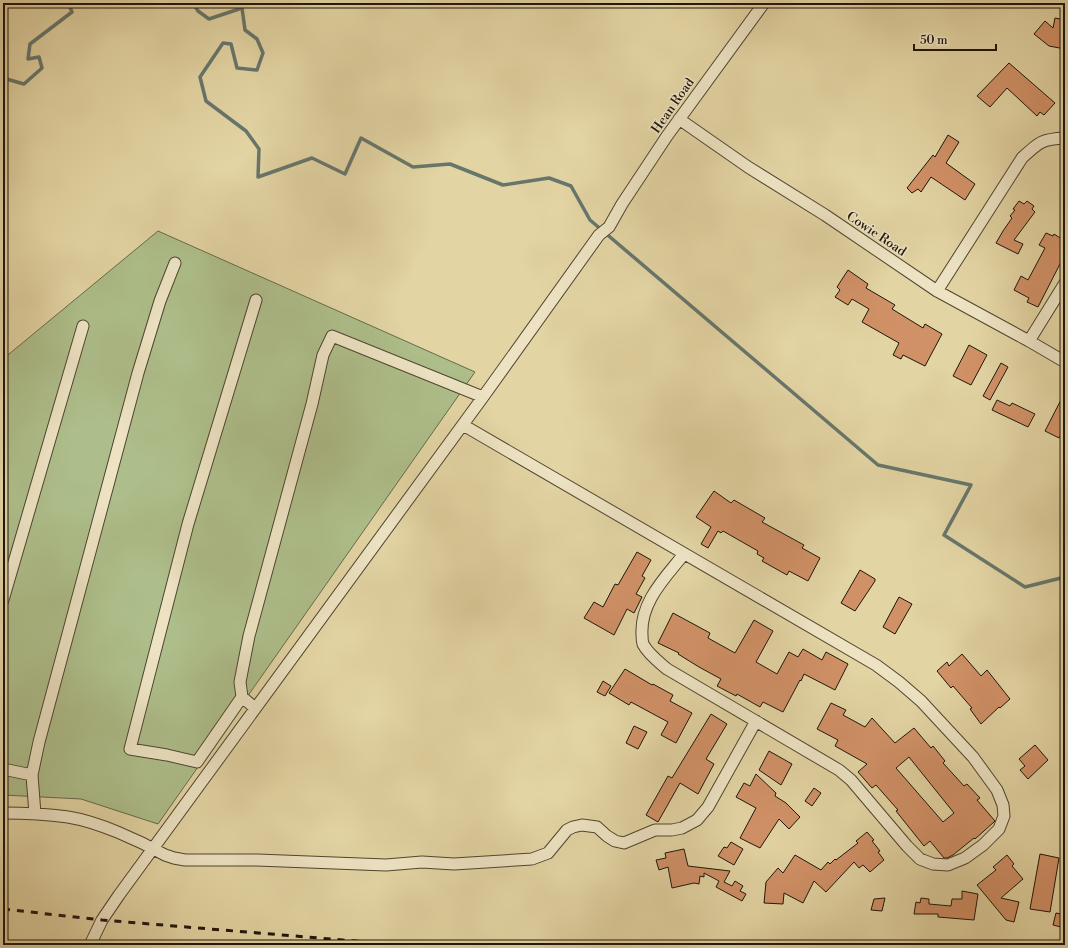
<svg xmlns="http://www.w3.org/2000/svg" width="1068" height="948" font-family="'Libre Bodoni',serif">
<style>
.green{fill:#adbe8a;stroke:#666a4a}
.lines{fill:none;stroke-linecap:round;stroke-linejoin:round}
.stream{stroke:#67766c;stroke-width:3.5}
.building{fill:#d19167;stroke:#1e150a;fill-rule:evenodd}
.minor-casing{stroke:#4f4530;stroke-width:13}
.minor{stroke:#ede3c3;stroke-width:11}
.rail{stroke:#1e150a;stroke-width:3;stroke-dasharray:7 7;stroke-linecap:butt}
.labels{text-anchor:middle;stroke-width:3;stroke-linejoin:round;paint-order:stroke}
.street-label{font-size:13px;fill:#1e150a;stroke:#ede3c3}
</style>
<rect width="100%" height="100%" fill="#e3d4a3"/>
<filter id="stains"><feTurbulence type="fractalNoise" baseFrequency=".005" numOctaves="4"/><feColorMatrix values="0 0 0 0 .2 0 0 0 0 .09 0 0 0 0 .02 0 0 0 .5 -.17"/></filter>
<radialGradient id="worn" r=".72"><stop offset=".6" stop-color="#630" stop-opacity="0"/><stop offset="1" stop-color="#630" stop-opacity=".3"/></radialGradient>
<!-- green -->
<path class="green" d="M158 231 475 372 158 824 81 799 3 795V359Z"/>
<g class="lines">
<!-- stream -->
<path class="stream" d="M193 3 198 11 209 19 242 8 245 30 257 39 263 53 257 70 237 68 231 44 223 43 200 77 206 101 246 131 259 149 258 177 312 158 345 174 361 138 413 167 450 164 503 185 549 178 571 186 590 220 878 465 971 485 944 535 1025 587 1065 577
M3 78 24 84 42 68 39 57 28 59 30 44 72 12 68 3"/>
</g>
<!-- building -->
<path class="building" d="M1055 18 1065 20V49L1049 46 1034 34 1045 21 1053 28Z
M1009 63 1055 103 1044 115 1040 112 1037 116 1007 88 990 107 977 96Z
M948 135 959 142 946 163 975 184 965 200 931 177 921 192 918 189 912 193 907 188 933 155 935 157Z
M1019 201 1024 204 1027 201 1034 206 1032 209 1035 212 1014 240 1023 244 1018 254 996 243 1003 231 1012 218 1010 216 1015 210 1013 209Z
M1046 233 1053 236 1054 234 1065 241V264L1061 262 1038 307 1027 302 1029 298 1014 290 1021 276 1028 280 1045 248 1039 245Z
M848 270 868 284 866 288 895 305 892 309 923 328 925 324 942 334 925 366 903 355 901 359 893 355 899 343 862 322 869 309 852 299 848 305 835 297 840 290 837 287Z
M969 345 987 355 971 385 953 376Z
M1001 363 1008 367 990 400 983 396Z
M1065 392V427L1059 438 1045 431Z
M997 400 1010 406 1012 403 1035 414 1028 427 992 410Z
M714 491 731 503 734 500 765 518 762 522 804 545 802 548 820 558 808 581 789 571 787 575 762 561 764 558 757 554 758 551 723 531 721 533 718 531 708 548 701 544 711 527 696 517Z
M637 552 651 560 642 576 645 578 636 594 642 597 634 613 627 609 614 635 584 618 594 602 603 607 615 584 618 585Z
M860 570 875 579V581L855 611 841 603Z
M899 597 912 604 895 634 883 627Z
M673 613 710 633 708 638 735 653 754 620 773 631 756 662 777 674 789 652 798 657 803 649 822 660 826 652 848 664 835 690 804 674 801 681 800 680 783 712 763 702 760 707 737 694 736 696 717 686 721 679 699 667 678 654 679 653 658 643Z
M962 654 981 676 987 670 1010 699 1000 708 999 707 981 724 970 709 972 708 953 686 951 688 937 671 947 662 949 666Z
M625 669 652 685 653 684 673 695 670 701 692 713 676 743 661 735 668 722 631 702 629 705 609 693Z
M603 681 611 686 605 696 597 692Z
M831 703 846 710 843 715 865 727 872 718 895 743 914 728 931 748 933 746 945 761 943 763 964 786 967 784 980 798 977 800 995 821 994 822 975 839 974 838 953 855 947 858H944L930 841 924 846 896 811 898 810 876 785 872 788 858 772 867 764 835 746 838 740 817 729ZM909 757 954 813 943 822 896 768Z
M711 714 727 724 706 759 714 764 698 794 680 783 658 822 646 815 668 776 672 778Z
M634 726 647 732 638 749 626 743Z
M1035 745 1048 760 1028 779 1020 770 1025 766 1019 759Z
M769 751 792 764 781 785 759 770Z
M756 774 776 793 775 796 786 803 800 817 789 829 779 819 760 848 740 838 756 808 736 797 744 783 750 786Z
M814 788 821 793 812 806 805 801Z
M867 832 874 840 872 841 880 851 878 852 884 860 870 872 863 865 859 868 854 862 826 892 814 881 803 903 784 893 783 904 764 903 766 882 778 868 783 873 795 855 821 870 828 862 830 864 835 859 836 860 858 843 856 841Z
M731 842 743 849 734 865 718 856 724 847 727 848Z
M684 849 688 866 730 871 724 882 732 886 735 881 743 886 740 891 746 894 742 901 716 887 719 881 704 873V877L700 876 699 884 694 883 672 888 668 867 659 870 656 860 666 858 665 853Z
M1040 854 1059 858 1050 912 1030 909Z
M1007 855 1014 864 1012 866 1023 879 1001 898 1019 902 1014 922 1006 920 977 885 996 870 993 867Z
M962 891 978 894 974 920 938 917V914H914L916 902 920 903 921 898 929 899V904L951 906 952 899H962Z
M885 898 882 911 871 910 874 899Z
M1056 913 1065 915V928L1053 925Z"/>
<g class="lines">
<!-- minor casing -->
<g class="minor-casing">
<path id="minor" d="M679 119 748 167 825 215 937 291 1029 341 1065 362
M937 291 1022 158C1039 142 1042 139 1065 138
M1029 341 1065 283
M463 425 876 665 899 682 921 701 973 757 997 790 1003 805 1004 816 999 829 983 845 965 858 948 865 933 864 920 859 907 846 851 780 839 770 667 669C659 662 648 654 643 644 642 641 642 638 642 635 640 602 665 578 684 554
M3 600 83 326
M242 697 197 762 167 755 130 749 188 524 256 300
M255 708 242 697 240 682 249 636 312 404 323 355 332 336 483 397
M3 769 32 775
M3 813C25 813 46 814 68 817 99 822 138 840 165 855L174 858 185 860H257L386 865 422 862 454 864 532 859 548 853 567 830 573 827 582 825 597 827 607 836 615 841 624 843 655 830H672L682 828 697 820 708 807 756 721
M35 814 32 775 39 742 138 373 160 301 175 263
M90 945 102 920 119 895 483 397 599 235 609 227 622 204 667 136 764 3"/>
</g>
<!-- minor -->
<use href="#minor" class="minor"/>
<!-- rail -->
<path class="rail" d="M3 909 102 920 403 945"/>
</g>
<g class="labels">
<!-- street labels -->
<g class="street-label">
<text transform="translate(672 105) rotate(-55)" y="5">Hean Road</text>
<text transform="translate(877 233) rotate(34)" y="5">Cowie Road</text>
</g>
</g>
<!-- margin -->
<rect width="1068" height="948" fill="none" stroke="#e3d4a3" stroke-width="16"/>
<rect x="4" y="4" width="1060" height="940" fill="none" stroke="#1e150a" stroke-width="2"/>
<rect x="8" y="8" width="1052" height="932" fill="none" stroke="#1e150a"/>
<!-- scale -->
<path d="M914 44v6h82v-6" fill="none" stroke="#1e150a" stroke-width="2"/>
<text x="920" y="44" font-size="12" fill="#1e150a" stroke="#ede3c3" stroke-width="3" paint-order="stroke">50 m</text>
<rect width="100%" height="100%" filter="url(#stains)"/>
<rect width="100%" height="100%" fill="url(#worn)"/>
</svg>
